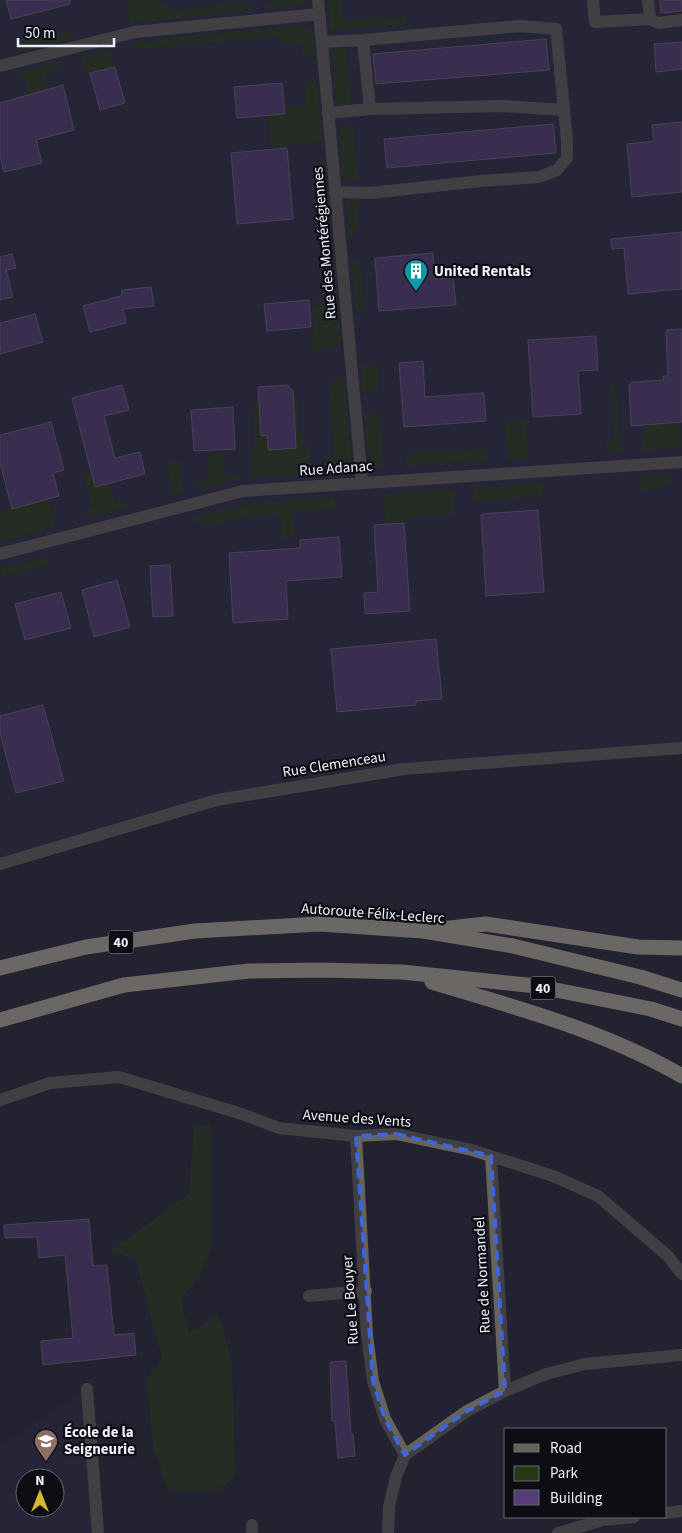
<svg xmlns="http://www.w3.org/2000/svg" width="682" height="1533" font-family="'Source Sans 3',sans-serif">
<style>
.built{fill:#2a283e;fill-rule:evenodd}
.green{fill:#273814}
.building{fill:#553d76;stroke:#726b7d}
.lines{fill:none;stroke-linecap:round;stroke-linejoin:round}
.minor{stroke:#66635a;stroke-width:12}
.highway{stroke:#c2baa5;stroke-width:15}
.marked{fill:none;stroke:#3d66dd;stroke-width:4;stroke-dasharray:10 6;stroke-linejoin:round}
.labels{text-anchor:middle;stroke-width:4.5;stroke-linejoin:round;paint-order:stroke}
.shield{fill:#0d0d14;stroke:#acacb6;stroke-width:1}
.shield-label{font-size:14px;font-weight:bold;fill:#f0f0fb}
.street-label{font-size:15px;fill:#f0f0fb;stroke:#0d0d14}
.poi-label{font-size:15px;font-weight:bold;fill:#f0f0fb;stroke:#0d0d14;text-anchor:start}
</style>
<rect width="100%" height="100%" fill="#232232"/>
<!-- built -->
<path class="built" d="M0 0H682V748L404 769 217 800 0 864Z
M87 1389 98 1533H0V1447ZM25 1478H55V1508H25Z"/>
<!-- green -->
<path class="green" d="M127 0H159L165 8 169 10 248 4 251 5 252 10 130 24Z
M286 0H307L299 6 267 9 268 2Z
M328 0H341L344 21 406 16 407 24 330 30Z
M298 26C315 29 314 42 315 56L302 57 301 42 279 44 277 36 133 50 132 44 167 38Z
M67 32H71L77 37 18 52 17 46 19 41Z
M346 48 351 106 337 107 332 49Z
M108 49 114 67 86 75 81 56Z
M61 61 59 70 46 74 49 88 28 94 24 76 10 77V75Z
M317 81 323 142 287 145V148L271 150 268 115 284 108 306 106 304 83 306 82Z
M353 125 358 179 344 181 339 126Z
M324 160 330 231H324L320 229 314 162Z
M346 199H360V208L357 213C357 224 359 232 349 239Z
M351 260H355L361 266 364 305 360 312 356 313Z
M336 285 341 347 312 350 311 334 314 333 312 310 316 309 318 300 327 299V286Z
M375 364 377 366 379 390 377 392 363 393 361 366Z
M344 377 351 455C348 469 340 470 328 471L327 460 329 458 334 457 330 388 335 379Z
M613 383 616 385 621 452 606 453 607 440 614 439 610 385Z
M297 394 299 432 310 451 311 473 252 478 251 451 255 450 252 407 259 406 261 435H267L293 395Z
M378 413 380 414 384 467C363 467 366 430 365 414Z
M525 420 529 458 508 460 505 421Z
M680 423 682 448 642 450 641 438H645L644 425Z
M486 448 488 452 486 461 407 466 405 461 406 453Z
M223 454 224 475H236V480L196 489V481L209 480 207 455Z
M174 461H180L182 493 174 495 166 464Z
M91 472 95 487 110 483 115 504 124 502 126 508 87 518 85 510 92 507 84 474Z
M673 475C669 490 655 489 641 490L640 477Z
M542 483 543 495 540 499 535 496 482 501 479 503 475 501 474 488Z
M453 490 454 514 407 517 404 523 386 525 383 494Z
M334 497 335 510 293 513 294 537 282 538 280 513 203 525 198 524 194 518 227 508 259 503Z
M48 499 56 527 4 541 0 540V512Z
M49 556 48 566 3 577 0 568Z
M211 1124V1250L199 1277 181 1299 189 1334 218 1314 232 1362 235 1476 219 1490H168L153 1446 147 1379 162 1359 136 1260 110 1251 189 1194 194 1126Z"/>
<!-- building -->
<path class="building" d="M6 0H70V4L11 19Z
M660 0H682V11L661 13Z
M546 39 549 70 376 84 373 54Z
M682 42V69L656 72 654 44Z
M115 67 125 103 100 110 90 73Z
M282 83 285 114 237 118 234 87Z
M63 85 74 130 36 140 42 163 4 172 0 156V103Z
M682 122V192L632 197 627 144 654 141 652 125Z
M553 124 556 153 387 168 384 139Z
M287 148 293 219 237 224 231 153Z
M682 232V289L628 294 624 248 612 249 611 239Z
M433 253 435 279 453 277 456 305 379 311 375 258Z
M12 254 16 268 6 270 13 297 0 300V257Z
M151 287 154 306 123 309 126 323 90 332 83 306 121 296 122 290Z
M309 300 311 327 267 331 264 304Z
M35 314 43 342 0 354V323Z
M682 329V422L631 426 629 385 633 382 664 380 663 376H668L666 330Z
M596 336 598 370 578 371 581 414 533 417 528 340Z
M423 361 425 397 484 393 486 421 404 427 399 363Z
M122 385 129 410 104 416 115 458 140 452 145 474 95 487 72 398Z
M288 385 293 391 296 448 268 450 267 435 261 436 258 387Z
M233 407 235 449 194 451 191 410Z
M51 422 64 470 53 473 59 496 12 509 0 463V435Z
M538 510 544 592 486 596 481 514Z
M404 523 410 611 365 614 364 593 378 592 374 525Z
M339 537 342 577 286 581 288 619 233 623 229 553 300 548V540Z
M170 565 173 616 153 617 150 566Z
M117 580 130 627 94 637 82 590Z
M61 592 71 628 25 640 15 604Z
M436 639 442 699 416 701V705L337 712 331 649Z
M43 705 64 781 16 793 0 733V716Z
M89 1219 93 1266 107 1265 114 1335 134 1333 136 1355 43 1365 41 1341 73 1338 65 1255 39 1258 37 1237 5 1238 4 1225Z
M346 1361 351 1434H353L355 1456 338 1458 335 1421H332L330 1362Z"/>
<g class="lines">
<!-- minor -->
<path class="minor" d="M318 0 362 482
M593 0 595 22 650 19
M648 0 650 19 658 23 682 20
M322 42 363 40
M0 66 135 32 319 14
M370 109 503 106 564 110
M328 113 370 109 363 40 520 26 556 29 567 140V158L557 170 539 177 481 181 370 193 335 192
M0 554 243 491 682 462
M0 864 217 800 404 769 682 748
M0 1100 50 1083 119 1077 242 1114 279 1128 356 1136 396 1134 472 1150 553 1176 598 1196 668 1256 682 1274
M356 1136 367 1335 373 1381 385 1419 405 1455
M491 1156 505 1391
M309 1296 366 1291
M87 1389 98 1533
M666 1513 682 1511
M252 1525V1533
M388 1533 389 1507 396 1477 405 1455 467 1411 505 1391 546 1374 585 1364 682 1355
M558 1533 603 1520 634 1517"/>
<!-- highway -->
<path class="highway" d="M441 929 486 924 638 947 682 948
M0 968 86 947 195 931 320 924 423 931 513 946 640 977 682 990
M432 982C517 1008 605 1031 682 1076
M0 1020 124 985 249 971 321 970 402 972 536 986 651 1009 682 1019"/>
</g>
<!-- marked area -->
<path d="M0 0H682V1533H0ZM396 1134 491 1156 505 1391 467 1411 405 1455 385 1419 373 1381 356 1136Z" fill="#232232" fill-opacity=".55" fill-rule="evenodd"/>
<path class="marked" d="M396 1134 491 1156 505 1391 467 1411 405 1455 385 1419 373 1381 356 1136Z"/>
<!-- icons -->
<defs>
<g id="building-pin" transform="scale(1.25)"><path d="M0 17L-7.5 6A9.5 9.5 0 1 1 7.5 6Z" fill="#0f9aa8" stroke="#0d0d14"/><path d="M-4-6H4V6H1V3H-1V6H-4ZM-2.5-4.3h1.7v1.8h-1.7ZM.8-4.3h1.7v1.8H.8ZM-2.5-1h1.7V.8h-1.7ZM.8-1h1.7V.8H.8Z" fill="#fff"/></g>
<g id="school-pin" transform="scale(1.25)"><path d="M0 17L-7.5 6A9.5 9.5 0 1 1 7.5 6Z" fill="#8d6e63" stroke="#0d0d14"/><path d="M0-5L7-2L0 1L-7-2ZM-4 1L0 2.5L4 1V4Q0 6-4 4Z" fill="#fff"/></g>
</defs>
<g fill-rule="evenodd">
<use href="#building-pin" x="416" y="271"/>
<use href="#school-pin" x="46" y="1441"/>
</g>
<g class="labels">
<!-- shield labels -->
<g class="shield">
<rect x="108.5" y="930.5" width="25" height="23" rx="4"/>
<rect x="530.5" y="976.5" width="25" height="23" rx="4"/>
</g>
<g class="shield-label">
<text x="121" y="947">40</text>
<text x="543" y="993">40</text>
</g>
<!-- street labels -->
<g class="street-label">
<text transform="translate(324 243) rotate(-95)" y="5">Rue des Montérégiennes</text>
<text transform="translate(336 468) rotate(-4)" y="5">Rue Adanac</text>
<text transform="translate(334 764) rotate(-9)" y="5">Rue Clemenceau</text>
<text transform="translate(373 913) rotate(4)" y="5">Autoroute Félix-Leclerc</text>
<text transform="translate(357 1118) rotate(4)" y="5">Avenue des Vents</text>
<text transform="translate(482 1275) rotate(-93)" y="5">Rue de Normandel</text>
<text transform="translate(350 1300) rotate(-94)" y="5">Rue Le Bouyer</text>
</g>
<!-- poi labels -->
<g class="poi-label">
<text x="434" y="276">United Rentals</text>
<text x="64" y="1437">École de la<tspan x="64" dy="17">Seigneurie</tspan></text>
</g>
</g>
<!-- legend -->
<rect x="504" y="1428" width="162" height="90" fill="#0d0d14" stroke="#686870"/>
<rect x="514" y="1444" width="25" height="8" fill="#66635a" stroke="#686870"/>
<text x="550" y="1453" font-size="15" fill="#f0f0fb">Road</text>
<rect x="514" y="1466" width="25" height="15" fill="#273814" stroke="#686870"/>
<text x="550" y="1478" font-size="15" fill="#f0f0fb">Park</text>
<rect x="514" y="1490" width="25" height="15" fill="#553d76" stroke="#686870"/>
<text x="550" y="1503" font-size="15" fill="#f0f0fb">Building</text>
<!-- north arrow -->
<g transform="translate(40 1493)"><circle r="24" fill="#0d0d14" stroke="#686870"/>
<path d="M0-4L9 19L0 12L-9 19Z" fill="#d8b434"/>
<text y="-8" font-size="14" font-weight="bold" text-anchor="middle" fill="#f0f0fb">N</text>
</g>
<!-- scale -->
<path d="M18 38v8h96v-8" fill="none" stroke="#f0f0fb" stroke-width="2.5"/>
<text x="25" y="38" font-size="15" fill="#f0f0fb" stroke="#0d0d14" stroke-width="4" paint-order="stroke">50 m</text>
</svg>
